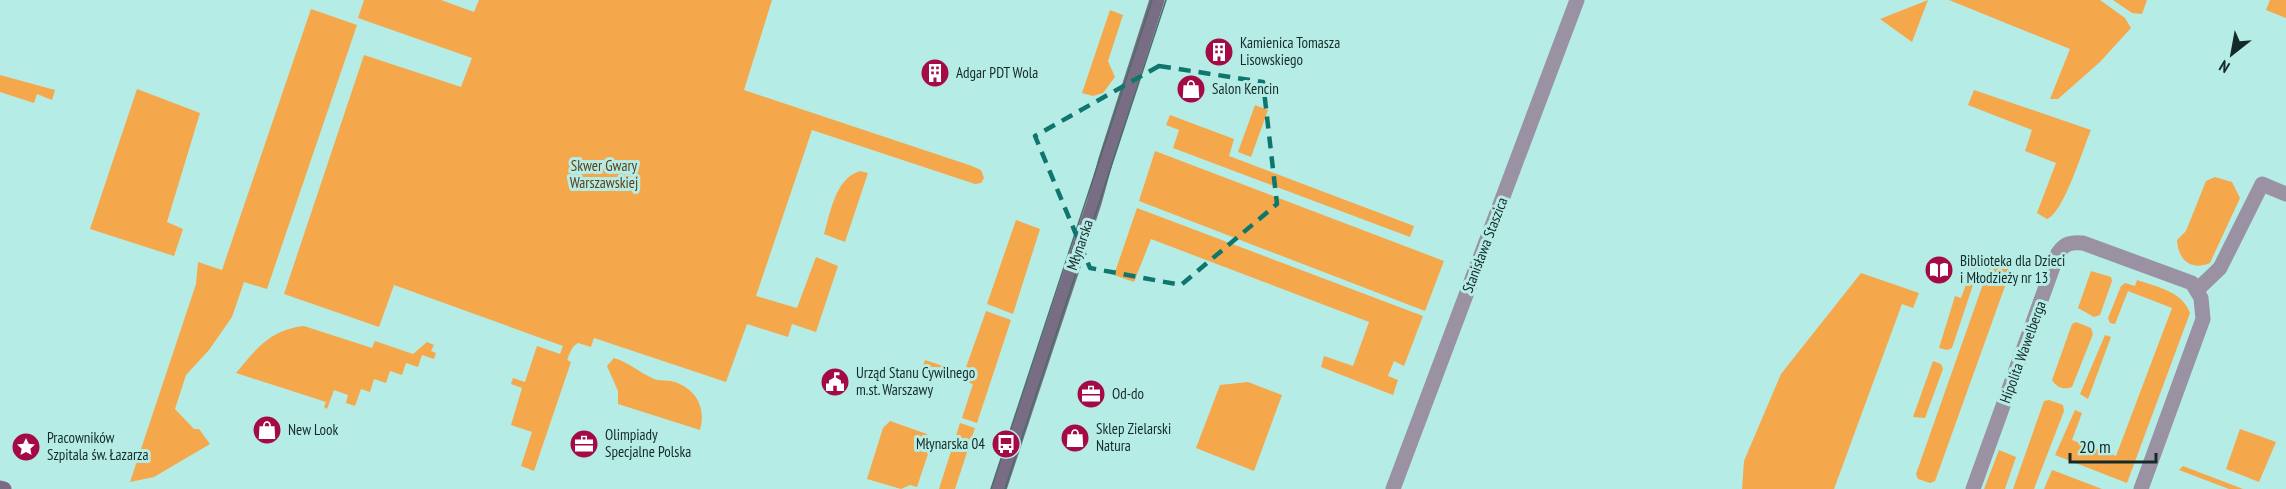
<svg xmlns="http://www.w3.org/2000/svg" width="2286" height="489" font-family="'PT Sans Narrow',sans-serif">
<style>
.green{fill:#f5a74b}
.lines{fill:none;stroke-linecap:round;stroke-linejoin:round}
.street{stroke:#9a92a3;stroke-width:15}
.secondary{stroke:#796d85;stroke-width:15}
.tram{stroke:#4b6c68;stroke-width:1.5}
.marked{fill:none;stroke:#0f766e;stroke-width:4.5;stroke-dasharray:12 8;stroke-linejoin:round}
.labels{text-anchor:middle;stroke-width:6;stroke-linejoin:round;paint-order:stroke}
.poi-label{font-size:15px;fill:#152a28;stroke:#b6ece6;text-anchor:start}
.park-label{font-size:15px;fill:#5f3e17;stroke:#b6ece6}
.street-label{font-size:15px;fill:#152a28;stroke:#b6ece6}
</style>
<rect width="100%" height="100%" fill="#b6ece6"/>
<!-- green -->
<path class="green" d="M364 0H441L474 12 479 0H772L744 90 969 165 981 170 984 178 981 183 975 184 812 130 756 296 797 308 816 257 838 266 816 332 792 324 788 337 747 324 726 382 594 338 591 347 578 343C571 347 570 353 567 360L571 362 534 471 521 466 532 432 511 425 522 388 511 384 513 378 525 382 537 346 560 354 563 346 394 285 379 327 284 294 364 55 461 87 472 58 358 18Z
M1928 0 1912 42 1880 19Z
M1949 0H2100L2125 18 2131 28 2100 62 2058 99H2050L2070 49Z
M2113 0H2147L2142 14 2132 13Z
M2270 0H2286V18L2266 10Z
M311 9 357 25 267 289 244 282 232 317 209 350 186 375 175 409 194 429H199L210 444 154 477 130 482 196 284 198 262 222 270Z
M1110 10 1123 15 1108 61 1115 77 1103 93 1093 96 1082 93Z
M0 75 55 90 52 100 37 94 34 103 0 92Z
M137 89 200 113 167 222 183 229 174 256 90 229Z
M1974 90 2091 130C2083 148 2064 213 2047 219L2037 213 2056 163 2025 151 2032 130 1968 105Z
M1255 105 1268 110 1251 157 1238 152Z
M1170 115 1234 139 1229 156 1414 226 1410 237 1173 148 1179 130 1166 125Z
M1155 151 1444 261 1425 311 1139 201Z
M860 171 868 173 845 242 824 234C831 211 835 179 860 171Z
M2215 177 2232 182 2240 198 2210 263C2191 271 2178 260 2177 240L2186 231 2206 181Z
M1137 208 1423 316 1404 366 1394 361 1388 376 1398 380 1393 395 1321 367 1324 356 1353 366 1369 322 1151 239 1134 282 1114 275Z
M1016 220 1040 229 1013 314 987 304Z
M1978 253 1982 258 1952 348 1947 350 1939 348 1955 296 1961 298Z
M1994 261 2009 267V275L1935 481 1930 483 1918 479 1916 474 1989 267Z
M2091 271 2111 277 2112 281 2100 315 2094 317 2078 308Z
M1861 273 1919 293 1913 308 1902 304 1834 489H1742L1744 461 1781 374Z
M2137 280C2157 287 2182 291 2190 313L2127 483 2055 455 2075 410 2082 413 2072 440 2116 456 2172 308 2128 291 2115 324 2110 323 2108 318 2121 286 2125 283 2135 286Z
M986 311 1011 320 977 423 962 418 973 384 922 368 925 360 964 373Z
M2076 322 2091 328 2093 334 2072 387C2064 390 2057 388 2052 380L2072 324Z
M304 326 372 348 375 341 413 354 427 342 434 345 431 351 436 353 434 359 422 355 418 367 406 363 402 375 390 371 386 383 374 379 370 392 361 389 355 406 346 403 348 395 334 390 327 409 324 407 326 402 236 373C257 348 270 330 304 326Z
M2105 335 2111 337 2088 399 2080 394Z
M614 358C628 362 639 372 652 378 659 382 667 379 675 382 697 390 706 408 700 430L618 404V391L607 366Z
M1933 361 1941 364 1943 369 1925 418 1913 417Z
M1248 382 1282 395 1254 471 1196 448 1220 385Z
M2049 400 2063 405 2064 411 2034 489H2013L2044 401Z
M890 421 927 434 931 445 917 487 910 485 901 489 867 479 883 428Z
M960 423 975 428 955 489H939Z
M2240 429 2276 442 2259 482 2226 469Z
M1999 450 2016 457 2005 489H1984Z
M2183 466 2243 489H2229L2179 470Z
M2052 470 2055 471 2102 489H2044Z"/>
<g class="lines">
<!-- street -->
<path class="street" d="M2197 290 2220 268 2262 184 2286 194
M1393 489 1577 0
M1973 489 2058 253C2065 243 2071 242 2083 243L2192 283 2201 298 2203 319 2141 489"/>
<!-- secondary -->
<path class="secondary" d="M0 488 4 489
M999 489 1094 203 1106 159 1157 0"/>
<!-- tram -->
<path class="tram" d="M991 489 1152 0
M1005 489 1166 0"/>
</g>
<!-- marked area -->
<path class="marked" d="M1159 66 1263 82 1277 204 1181 285 1090 268 1035 136Z"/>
<!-- icons -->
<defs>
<g id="building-disc" transform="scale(1.5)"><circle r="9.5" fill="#a30a46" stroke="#b6ece6"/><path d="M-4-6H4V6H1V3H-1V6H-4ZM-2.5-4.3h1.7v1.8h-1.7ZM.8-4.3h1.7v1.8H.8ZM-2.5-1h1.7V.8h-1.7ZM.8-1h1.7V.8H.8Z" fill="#fff"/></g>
<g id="shop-disc" transform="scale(1.5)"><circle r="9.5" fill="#a30a46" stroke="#b6ece6"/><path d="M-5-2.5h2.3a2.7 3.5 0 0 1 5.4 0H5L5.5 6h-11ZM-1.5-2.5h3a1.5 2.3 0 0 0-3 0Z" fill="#fff"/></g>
<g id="library-disc" transform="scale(1.5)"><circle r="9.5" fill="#a30a46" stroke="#b6ece6"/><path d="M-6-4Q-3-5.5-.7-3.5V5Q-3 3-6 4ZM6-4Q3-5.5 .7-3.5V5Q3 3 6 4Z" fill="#fff"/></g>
<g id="civic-disc" transform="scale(1.5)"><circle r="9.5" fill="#a30a46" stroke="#b6ece6"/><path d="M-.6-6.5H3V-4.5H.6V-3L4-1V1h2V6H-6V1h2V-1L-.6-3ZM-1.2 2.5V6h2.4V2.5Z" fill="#fff"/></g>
<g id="office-disc" transform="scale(1.5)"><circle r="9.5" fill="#a30a46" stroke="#b6ece6"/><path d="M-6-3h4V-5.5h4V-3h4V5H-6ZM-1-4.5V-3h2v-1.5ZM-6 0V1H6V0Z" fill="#fff"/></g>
<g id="bus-disc" transform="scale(1.5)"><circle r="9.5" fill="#a30a46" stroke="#b6ece6"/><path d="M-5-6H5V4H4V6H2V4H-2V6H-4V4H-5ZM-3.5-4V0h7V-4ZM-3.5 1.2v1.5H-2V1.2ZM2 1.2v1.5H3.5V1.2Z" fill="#fff"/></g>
<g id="sight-disc" transform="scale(1.5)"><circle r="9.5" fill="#a30a46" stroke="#b6ece6"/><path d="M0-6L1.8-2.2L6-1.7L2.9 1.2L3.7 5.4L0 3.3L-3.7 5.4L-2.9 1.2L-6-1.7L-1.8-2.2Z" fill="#fff"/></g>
</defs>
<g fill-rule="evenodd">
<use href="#building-disc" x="1219" y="52"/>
<use href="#building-disc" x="935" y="73"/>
<use href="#shop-disc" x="1191" y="89"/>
<use href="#library-disc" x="1939" y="270"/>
<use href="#civic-disc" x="835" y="382"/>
<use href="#office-disc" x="1091" y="394"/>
<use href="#shop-disc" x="267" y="430"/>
<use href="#shop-disc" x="1075" y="438"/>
<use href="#office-disc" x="584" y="444"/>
<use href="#bus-disc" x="1006" y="444"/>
<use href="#sight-disc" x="26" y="447"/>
</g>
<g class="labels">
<!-- poi labels -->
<g class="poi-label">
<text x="1240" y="48">Kamienica Tomasza<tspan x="1240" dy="17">Lisowskiego</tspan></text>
<text x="956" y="78">Adgar PDT Wola</text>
<text x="1212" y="94">Salon Kencin</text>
<text x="1960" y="266">Biblioteka dla Dzieci<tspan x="1960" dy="17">i Młodzieży nr 13</tspan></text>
<text x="856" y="378">Urząd Stanu Cywilnego<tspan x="856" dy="17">m.st. Warszawy</tspan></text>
<text x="1112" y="399">Od-do</text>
<text x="1096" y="434">Sklep Zielarski<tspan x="1096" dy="17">Natura</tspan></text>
<text x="288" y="435">New Look</text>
<text x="605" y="440">Olimpiady<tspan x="605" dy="17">Specjalne Polska</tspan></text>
<text x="47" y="443">Pracowników<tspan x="47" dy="17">Szpitala św. Łazarza</tspan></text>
<text x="985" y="449" text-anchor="end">Młynarska 04</text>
</g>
<!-- park labels -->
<g class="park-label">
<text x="604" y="171">Skwer Gwary<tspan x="604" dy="17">Warszawskiej</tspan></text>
</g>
<!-- street labels -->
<g class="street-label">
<text transform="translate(1080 245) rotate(-71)" y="5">Młynarska</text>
<text transform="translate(1485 245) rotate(-69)" y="5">Stanisława Staszica</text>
<text transform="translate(2023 352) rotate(-70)" y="5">Hipolita Wawelberga</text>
</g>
</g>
<!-- north arrow -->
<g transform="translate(2232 54) rotate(211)" stroke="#b6ece6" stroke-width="4.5" paint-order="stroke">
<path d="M0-4.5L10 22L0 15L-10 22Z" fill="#152a28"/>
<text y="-9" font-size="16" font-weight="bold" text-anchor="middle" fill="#152a28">N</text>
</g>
<!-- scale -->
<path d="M2070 453v9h86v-9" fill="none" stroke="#152a28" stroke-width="3"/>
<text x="2079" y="453" font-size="18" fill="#152a28" stroke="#b6ece6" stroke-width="4.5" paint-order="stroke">20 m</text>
</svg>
